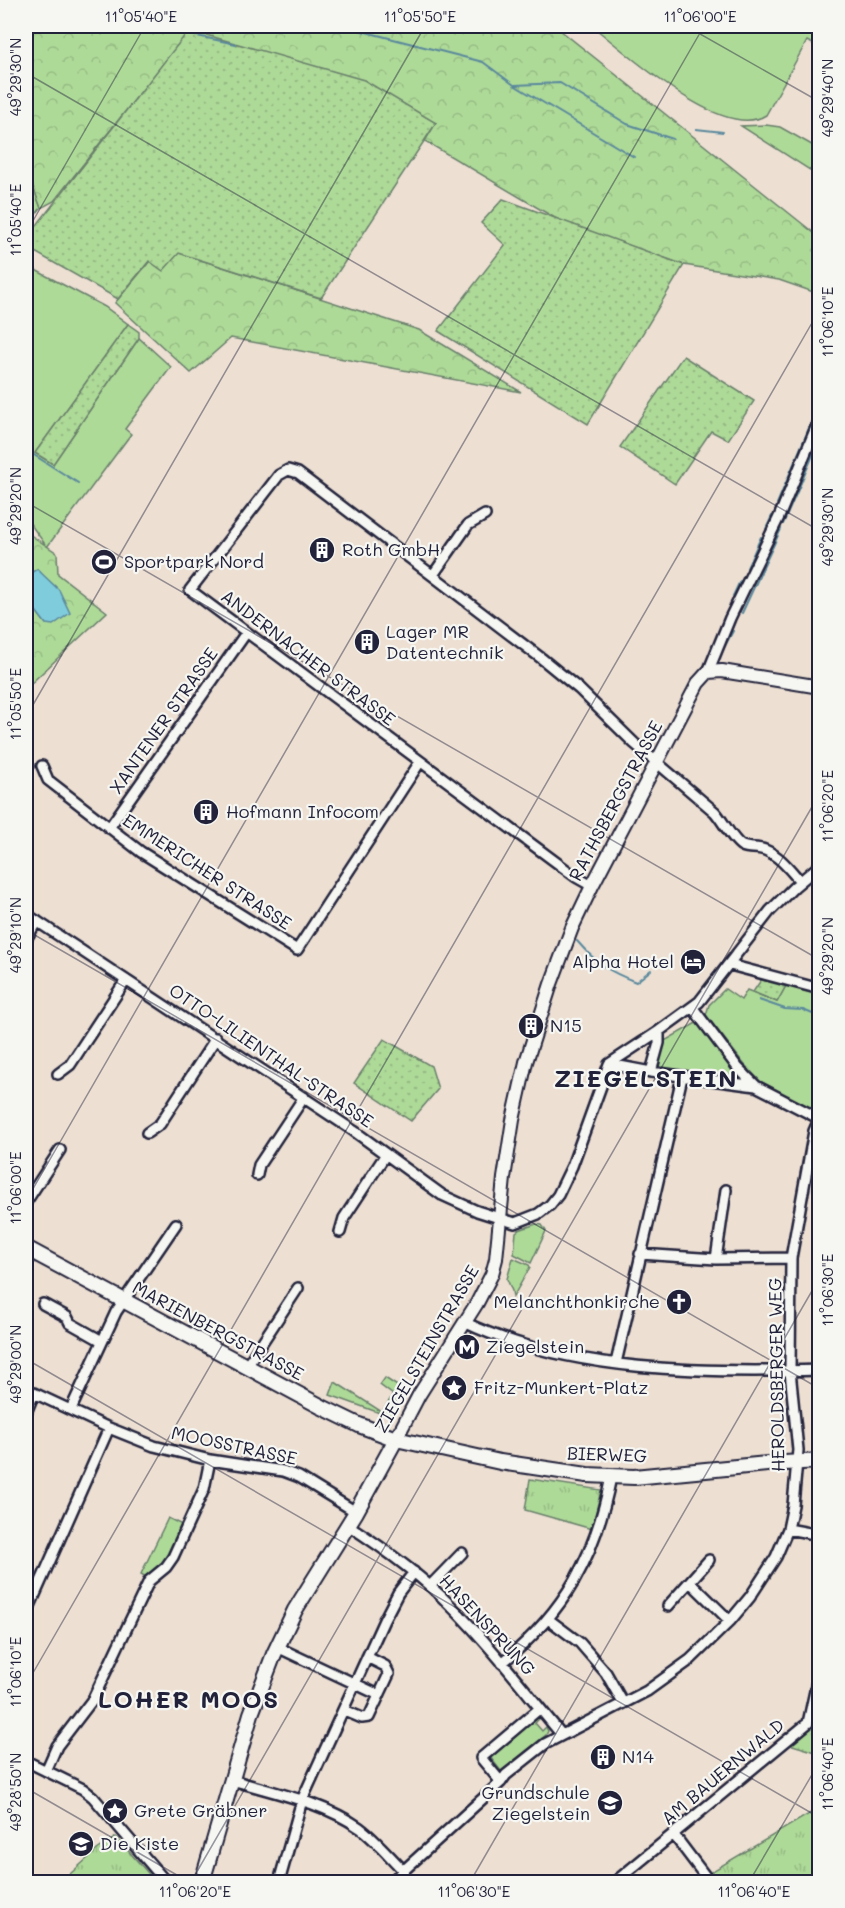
<svg xmlns="http://www.w3.org/2000/svg" width="845" height="1908" font-family="Mali,sans-serif">
<style>
.grass{fill:#aeda98;stroke:#687e6a;stroke-width:1.5}
.forest{fill:url(#forest-crowns);stroke:#687e6a;stroke-width:1.5}
.park{fill:url(#park-tufts);stroke:#687e6a;stroke-width:1.5}
.garden{fill:url(#garden-dots);stroke:#687e6a;stroke-width:1.5}
.water{fill:#7fccdd;stroke:#5a889c;stroke-width:1.5}
.lines{fill:none;stroke-linecap:round;stroke-linejoin:round}
.stream{stroke:#5a889c;stroke-width:2}
.minor-casing{stroke:#22223b;stroke-width:14}
.tertiary-casing{stroke:#22223b;stroke-width:16}
.secondary-casing{stroke:#22223b;stroke-width:18}
.minor{stroke:#f6f6f2;stroke-width:9}
.tertiary{stroke:#f6f6f2;stroke-width:12}
.secondary{stroke:#f6f6f2;stroke-width:14}
.ticks{fill:none;stroke:#22223b;stroke-width:1.5;stroke-opacity:0.45}
.labels{text-anchor:middle;stroke-width:4.5;stroke-linejoin:round;paint-order:stroke}
.poi-label{font-size:18px;fill:#22223b;stroke:#f6f6f2;text-anchor:start}
.street-label{font-size:18px;fill:#22223b;stroke:#f6f6f2}
.district-label{font-size:24px;font-weight:bold;letter-spacing:1.5px;fill:#22223b;stroke:#f6f6f2}
.neatline{fill:none;stroke:#22223b;stroke-width:2}
.ticks-label{font-size:15px;text-anchor:middle;fill:#22223b}
</style>
<defs>
<pattern id="forest-crowns" width="20" height="18" patternUnits="userSpaceOnUse" patternTransform="scale(1.5)"><rect width="20" height="18" fill="#aeda98"/><path d="M2 6a3 3 0 1 1 6 0M12 15a3 3 0 1 1 6 0" fill="none" stroke="#95bb84"/></pattern>
<pattern id="park-tufts" width="24" height="20" patternUnits="userSpaceOnUse" patternTransform="scale(1.5)"><rect width="24" height="20" fill="#aeda98"/><path d="M3 7l-1-3M5 7V3M7 7l1-3M15 17l-1-3M17 17v-4M19 17l1-3" fill="none" stroke="#95bb84"/></pattern>
<pattern id="garden-dots" width="8" height="8" patternUnits="userSpaceOnUse" patternTransform="scale(1.5)"><rect width="8" height="8" fill="#aeda98"/><path d="M2 2h.1M6 6h.1" fill="none" stroke="#95bb84" stroke-width="1.8" stroke-linecap="round"/></pattern>
</defs>
<rect width="100%" height="100%" fill="#ede0d3"/>
<filter id="ink" filterUnits="userSpaceOnUse"><feTurbulence type="fractalNoise" baseFrequency=".0167" numOctaves="2"/><feDisplacementMap in="SourceGraphic" scale="12" xChannelSelector="R" yChannelSelector="G"/><feConvolveMatrix kernelMatrix="1 2 1 2 8 2 1 2 1" color-interpolation-filters="sRGB"/></filter>
<g filter="url(#ink)">
<!-- grass -->
<path class="grass" d="M592 26H819V47L807 41 766 115C723 143 626 52 592 26Z
M766 125 780 127 819 149V176L741 126Z
M26 168 41 208 26 226Z
M26 265 105 307 128 324 35 453 53 464 139 338 171 367 125 429 131 434 47 547 26 518Z
M787 984 819 993V1110L816 1112 760 1081 744 1064 706 1015 709 1005 725 989 741 1000 747 990 777 1002Z
M698 1022 745 1081 654 1068 661 1043Z
M536 1224 542 1225 546 1231 531 1263 514 1254 516 1232 519 1230Z
M513 1258 529 1265 530 1267 513 1297 512 1291 507 1279Z
M385 1378 402 1389 391 1417 330 1395 335 1382 382 1412 393 1395 380 1385Z
M168 1518 182 1525 166 1559 146 1577 141 1574Z
M537 1716 539 1719 535 1723 542 1731 546 1727 548 1731 546 1735 501 1771 490 1757Z"/>
<!-- forest -->
<path class="forest" d="M26 26H555L819 237V294L779 280 684 265 560 221 425 141 436 123 190 30 54 201 41 208 26 168Z
M179 253 419 330 521 392 231 338 191 373 115 303 150 261Z
M26 532 57 553 58 574 107 612 26 688V598L46 624 37 569 26 576Z"/>
<!-- park -->
<path class="park" d="M530 1479 601 1490 592 1529 525 1510Z
M817 1721H819V1753L789 1744Z
M819 1808V1882H698L709 1873Z
M116 1837 156 1882H61L97 1850Z"/>
<!-- garden -->
<path class="garden" d="M189 30 364 80 436 123 321 298 179 253 163 271 149 261 118 299 26 247V239Z
M503 199 684 265 588 424 438 331 505 245 481 223Z
M128 324 139 332V338L53 464 35 453Z
M683 356 754 401 728 440 711 431 675 484 620 447Z
M763 977 787 984 777 1002 753 992Z
M384 1039 431 1066 438 1089 411 1121 354 1083Z"/>
<!-- water -->
<path class="water" d="M37 569 59 590 70 613 53 625 46 624 26 598V576Z"/>
<g class="lines">
<!-- stream -->
<path class="stream" d="M148 26 236 44
M347 26 362 31 483 62 514 85 634 157
M515 85 560 83 627 124 673 139
M696 129 723 132
M26 450 78 483
M777 504 820 402
M783 524 820 439
M766 529 772 516
M747 568 761 537
M733 596 740 581
M742 613 781 529
M722 651 733 631
M577 941C597 964 608 971 636 982L651 970
M759 1000 785 1009 803 1010 820 1017"/>
<!-- minor casing -->
<g class="minor-casing">
<path id="minor" d="M433 575 468 525 485 515
M708 672 730 618 779 517 820 418
M42 766 48 780 141 852 297 950 420 762
M109 828 246 633
M592 886 576 877 190 590 279 475 288 470 298 473 541 658 579 689 634 743 715 812C723 821 733 841 742 846 749 849 757 847 765 850 780 856 790 870 800 881
M26 914 354 1131 442 1195 477 1211 515 1223 538 1214 550 1205 558 1195 572 1166 609 1064 659 1031 699 1002 770 911 794 887 820 865
M26 939 37 921
M730 965 820 989
M693 1008 738 1068 756 1086
M609 1064 651 1072 756 1086 820 1119
M651 1072 659 1043V1031
M58 1074 70 1065 126 980
M147 1133 160 1124 216 1038
M257 1175 259 1165 304 1097
M26 1202 60 1150
M340 1232 344 1218 386 1154
M640 1254 716 1259 791 1258
M716 1259 726 1190
M43 1304 67 1317 70 1323 102 1341
M464 1322C570 1373 704 1373 820 1370
M616 1363 682 1077
M246 1367 298 1288
M71 1409 116 1312 176 1224
M26 1413 34 1393 109 1428 154 1446 210 1460 283 1471 299 1477 356 1512
M348 1525C385 1549 421 1575 452 1607 492 1647 526 1692 562 1735
M788 1529 820 1535
M690 1582 730 1621
M430 1586 462 1553
M668 1606 709 1560
M26 1615 109 1428
M548 1619 580 1643 606 1673 623 1703
M277 1647 379 1695
M502 1663C566 1611 595 1557 611 1477
M343 1710 362 1718 369 1717 389 1674 385 1666 367 1657
M26 1761 83 1789 93 1797 166 1882
M46 1771 57 1746 93 1699 149 1581 166 1567 173 1557 204 1489 210 1460
M232 1780C275 1793 323 1802 360 1828 376 1840 389 1856 403 1870
M501 1782 481 1758 539 1709
M674 1835 705 1876
M279 1882 302 1800 384 1620 398 1593 414 1572
M391 1882 501 1782 506 1775 545 1744 647 1691 690 1660 730 1621 750 1597 776 1557 788 1529 793 1505 798 1450 790 1371 791 1258 814 1131 820 1117
M615 1882 808 1723 820 1668"/>
</g>
<!-- tertiary casing -->
<g class="tertiary-casing">
<path id="tertiary" d="M396 1439 419 1395 477 1303 492 1274 496 1259 504 1178 513 1120 526 1062 551 984 572 928 592 886 698 683 708 672 722 671 820 687"/>
</g>
<!-- secondary casing -->
<g class="secondary-casing">
<path id="secondary" d="M26 1248 322 1407 359 1425 396 1439 500 1462 587 1475 634 1477 767 1464 820 1461
M202 1882 251 1714 274 1654 295 1610 356 1512 396 1439"/>
</g>
<!-- minor -->
<use href="#minor" class="minor"/>
<!-- tertiary -->
<use href="#tertiary" class="tertiary"/>
<!-- secondary -->
<use href="#secondary" class="secondary"/>
</g>
</g>
<!-- ticks -->
<path class="ticks" d="M686 26 820 102M26 73 820 531M26 233 145 26M26 502 820 960M26 717 425 26M26 930 820 1389M26 1201 704 26M26 1359 820 1818M26 1685 820 309M26 1788 189 1882M191 1882 820 793M470 1882 820 1277M749 1882 820 1761"/>
<!-- icons -->
<defs>
<g id="building-disc" transform="scale(1.35)"><circle r="9.5" fill="#22223b" stroke="#f6f6f2"/><path d="M-4-6H4V6H1V3H-1V6H-4ZM-2.5-4.3h1.7v1.8h-1.7ZM.8-4.3h1.7v1.8H.8ZM-2.5-1h1.7V.8h-1.7ZM.8-1h1.7V.8H.8Z" fill="#fff"/></g>
<g id="stadium-disc" transform="scale(1.35)"><circle r="9.5" fill="#22223b" stroke="#f6f6f2"/><path d="M0-5a6.5 5 0 1 0 0 10a6.5 5 0 1 0 0-10ZM-3.5-1.8h7v3.6h-7Z" fill="#fff"/></g>
<g id="hotel-disc" transform="scale(1.35)"><circle r="9.5" fill="#22223b" stroke="#f6f6f2"/><path d="M-6-4.5h1.5V1H6V5H4.5V3h-9V5H-6ZM-4 0a1.8 1.8 0 1 1 3.6 0ZM.5 0V-2.5h3Q6-2.5 6 0Z" fill="#fff"/></g>
<g id="church-disc" transform="scale(1.35)"><circle r="9.5" fill="#22223b" stroke="#f6f6f2"/><path d="M-1.2-6h2.4v3.5h3.3v2.4h-3.3V6h-2.4V-.1h-3.3v-2.4h3.3Z" fill="#fff"/></g>
<g id="metro-disc" transform="scale(1.35)"><circle r="9.5" fill="#22223b" stroke="#f6f6f2"/><path d="M-5.5 5V-5H-3L0 0L3-5H5.5V5H3V-.5L0 4L-3-.5V5Z" fill="#fff"/></g>
<g id="sight-disc" transform="scale(1.35)"><circle r="9.5" fill="#22223b" stroke="#f6f6f2"/><path d="M0-6L1.8-2.2L6-1.7L2.9 1.2L3.7 5.4L0 3.3L-3.7 5.4L-2.9 1.2L-6-1.7L-1.8-2.2Z" fill="#fff"/></g>
<g id="school-disc" transform="scale(1.35)"><circle r="9.5" fill="#22223b" stroke="#f6f6f2"/><path d="M0-5L7-2L0 1L-7-2ZM-4 1L0 2.5L4 1V4Q0 6-4 4Z" fill="#fff"/></g>
</defs>
<g fill-rule="evenodd">
<use href="#building-disc" x="322" y="550"/>
<use href="#stadium-disc" x="104" y="562"/>
<use href="#building-disc" x="367" y="642"/>
<use href="#building-disc" x="206" y="812"/>
<use href="#hotel-disc" x="693" y="962"/>
<use href="#building-disc" x="531" y="1026"/>
<use href="#church-disc" x="679" y="1302"/>
<use href="#metro-disc" x="467" y="1347"/>
<use href="#sight-disc" x="454" y="1388"/>
<use href="#building-disc" x="603" y="1757"/>
<use href="#school-disc" x="610" y="1803"/>
<use href="#sight-disc" x="115" y="1811"/>
<use href="#school-disc" x="81" y="1844"/>
</g>
<g class="labels">
<!-- poi labels -->
<g class="poi-label">
<text x="342" y="556">Roth GmbH</text>
<text x="124" y="568">Sportpark Nord</text>
<text x="386" y="638">Lager MR<tspan x="386" dy="21">Datentechnik</tspan></text>
<text x="226" y="818">Hofmann Infocom</text>
<text x="674" y="968" text-anchor="end">Alpha Hotel</text>
<text x="550" y="1032">N15</text>
<text x="660" y="1308" text-anchor="end">Melanchthonkirche</text>
<text x="486" y="1353">Ziegelstein</text>
<text x="474" y="1394">Fritz-Munkert-Platz</text>
<text x="622" y="1763">N14</text>
<text x="590" y="1799" text-anchor="end">Grundschule<tspan x="590" dy="21">Ziegelstein</tspan></text>
<text x="134" y="1817">Grete Gräbner</text>
<text x="100" y="1850">Die Kiste</text>
</g>
<!-- street labels -->
<g class="street-label">
<text transform="translate(308 658) rotate(37)" y="6">ANDERNACHER STRASSE</text>
<text transform="translate(164 721) rotate(-55)" y="6">XANTENER STRASSE</text>
<text transform="translate(616 801) rotate(-62)" y="6">RATHSBERGSTRASSE</text>
<text transform="translate(207 872) rotate(33)" y="6">EMMERICHER STRASSE</text>
<text transform="translate(271 1056) rotate(34)" y="6">OTTO-LILIENTHAL-STRASSE</text>
<text transform="translate(218 1331) rotate(28)" y="6">MARIENBERGSTRASSE</text>
<text transform="translate(427 1349) rotate(-60)" y="6">ZIEGELSTEINSTRASSE</text>
<text transform="translate(777 1375) rotate(-91)" y="6">HEROLDSBERGER WEG</text>
<text transform="translate(234 1446) rotate(12)" y="6">MOOSSTRASSE</text>
<text transform="translate(607 1455) rotate(2)" y="6">BIERWEG</text>
<text transform="translate(487 1625) rotate(47)" y="6">HASENSPRUNG</text>
<text transform="translate(723 1772) rotate(-40)" y="6">AM BAUERNWALD</text>
</g>
<!-- district labels -->
<g class="district-label">
<text x="646" y="1087">ZIEGELSTEIN</text>
<text x="189" y="1708">LOHER MOOS</text>
</g>
</g>
<!-- margin -->
<rect width="845" height="1908" fill="none" stroke="#f6f6f2" stroke-width="66"/>
<rect x="33" y="33" width="779" height="1842" class="neatline"/>
<g class="ticks-label">
<text x="141" y="22">11°05'40"E</text>
<text x="420" y="22">11°05'50"E</text>
<text x="700" y="22">11°06'00"E</text>
<text transform="translate(16 77) rotate(-90)" y="5">49°29'30"N</text>
<text transform="translate(828 98) rotate(-90)" y="5">49°29'40"N</text>
<text transform="translate(16 220) rotate(-90)" y="5">11°05'40"E</text>
<text transform="translate(828 322) rotate(-90)" y="5">11°06'10"E</text>
<text transform="translate(16 506) rotate(-90)" y="5">49°29'20"N</text>
<text transform="translate(828 527) rotate(-90)" y="5">49°29'30"N</text>
<text transform="translate(16 704) rotate(-90)" y="5">11°05'50"E</text>
<text transform="translate(828 806) rotate(-90)" y="5">11°06'20"E</text>
<text transform="translate(16 935) rotate(-90)" y="5">49°29'10"N</text>
<text transform="translate(828 956) rotate(-90)" y="5">49°29'20"N</text>
<text transform="translate(16 1188) rotate(-90)" y="5">11°06'00"E</text>
<text transform="translate(828 1290) rotate(-90)" y="5">11°06'30"E</text>
<text transform="translate(16 1364) rotate(-90)" y="5">49°29'00"N</text>
<text transform="translate(16 1672) rotate(-90)" y="5">11°06'10"E</text>
<text transform="translate(828 1774) rotate(-90)" y="5">11°06'40"E</text>
<text transform="translate(16 1792) rotate(-90)" y="5">49°28'50"N</text>
<text x="195" y="1897">11°06'20"E</text>
<text x="474" y="1897">11°06'30"E</text>
<text x="754" y="1897">11°06'40"E</text>
</g>
</svg>
